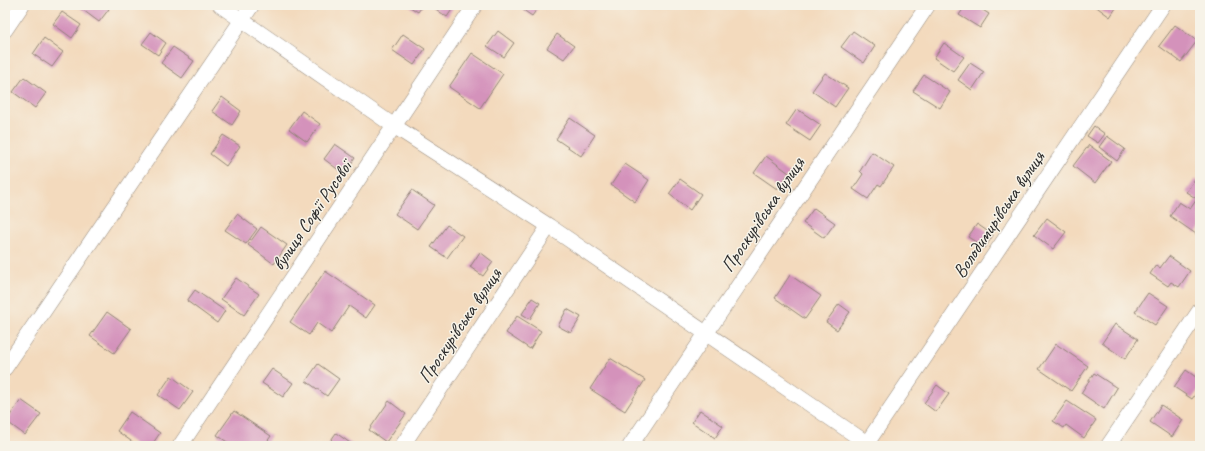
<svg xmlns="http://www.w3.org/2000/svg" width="1205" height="451" font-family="Caveat,sans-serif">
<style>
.building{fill:#d492bb}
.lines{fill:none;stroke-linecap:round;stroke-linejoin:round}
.minor-casing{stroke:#8f8274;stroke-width:16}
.minor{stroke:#fff;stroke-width:15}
.labels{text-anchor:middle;stroke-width:3;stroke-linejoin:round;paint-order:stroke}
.street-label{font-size:19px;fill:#2b2b2b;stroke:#f7f3e8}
</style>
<rect width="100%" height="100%" fill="#f7f3e8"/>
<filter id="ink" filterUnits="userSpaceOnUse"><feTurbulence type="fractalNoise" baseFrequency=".025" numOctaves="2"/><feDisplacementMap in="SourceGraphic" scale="8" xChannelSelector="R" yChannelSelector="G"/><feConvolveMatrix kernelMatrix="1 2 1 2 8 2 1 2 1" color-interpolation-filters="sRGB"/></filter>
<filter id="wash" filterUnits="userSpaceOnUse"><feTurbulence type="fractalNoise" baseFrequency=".012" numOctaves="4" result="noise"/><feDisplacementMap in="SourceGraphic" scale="16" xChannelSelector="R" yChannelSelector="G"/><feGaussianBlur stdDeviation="0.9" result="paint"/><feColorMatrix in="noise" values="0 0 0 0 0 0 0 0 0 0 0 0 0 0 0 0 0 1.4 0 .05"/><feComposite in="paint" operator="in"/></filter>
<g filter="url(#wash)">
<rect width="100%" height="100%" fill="#f3dabd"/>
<g id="blocks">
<!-- building -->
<path class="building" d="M80 5H103L109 9 99 22 79 7Z
M407 5H423L418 12Z
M430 5H455L447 17Z
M516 5H540L532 16Z
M584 5H594L591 9Z
M966 5H975L989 14 980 28 959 15Z
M1094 5H1118L1110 17Z
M62 12 81 25 72 38 53 24Z
M1175 25 1197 41 1181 62 1159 46Z
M498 31 514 43 504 57 487 46Z
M853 31 875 46 864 63 841 47Z
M151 32 166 43 158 55 142 44Z
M403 34 425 49 414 65 392 50Z
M557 34 574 46 564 59 547 48Z
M44 38 63 52 52 67 33 54Z
M944 43 964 57 953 71 934 58Z
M173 47 194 61 182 78 161 63Z
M472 53 503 74 480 108 449 87Z
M970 63 984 72 972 90 958 80Z
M825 73 848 88 835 107 812 91Z
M924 75 950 92 940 108 913 91Z
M24 77 46 93 35 108 13 92Z
M222 97 241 111 232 125 212 111Z
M797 109 821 125 810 141 786 125Z
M302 111 320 124 307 142 289 129Z
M570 118 595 135 581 156 556 139Z
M1094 126 1105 134 1098 143 1087 136Z
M223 135 240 146 226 166 210 154Z
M1107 136 1125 149 1117 161 1099 147Z
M335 144 355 158 344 174 324 159Z
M1089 145 1111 161 1095 183 1073 166Z
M872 152 894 167 881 186 878 184 868 199 853 189 863 174 860 171Z
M766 156 789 173 777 189 754 173Z
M625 164 649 180 635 202 611 185Z
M680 179 701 194 690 210 669 194Z
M1195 179 1200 183V228L1196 234 1170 216 1179 202 1190 209 1197 199 1186 192Z
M412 190 434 205 417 229 395 214Z
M814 208 835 223 824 238 803 223Z
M237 214 257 229 246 244 225 230Z
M1047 218 1066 232 1053 249 1034 235Z
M977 224 993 235 985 248 968 237Z
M447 225 463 236 447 258 431 247Z
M261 227 287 245 274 264 248 245Z
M480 252 493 262 483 276 470 267Z
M1169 256 1190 271 1179 287 1171 282 1168 286 1150 274 1156 265 1160 268Z
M325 271 375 305 366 318 349 306 331 333 317 323 309 335 290 322Z
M790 275 821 296 805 319 775 298Z
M236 278 259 294 244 315 221 299Z
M195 290 225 311 217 323 187 301Z
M1148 293 1168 306 1155 325 1135 312Z
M532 298 540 303 530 319 522 314Z
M839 304 850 312 837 330 826 322Z
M567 309 581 317 571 333 558 326Z
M107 312 131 329 114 353 90 336Z
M517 316 541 331 530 349 506 333Z
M1115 324 1138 339 1125 359 1102 343Z
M1056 344 1088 366 1071 391 1039 369Z
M610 358 645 380 625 411 590 389Z
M318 364 339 379 327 396 306 381Z
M272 369 293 383 283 397 262 383Z
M1186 370 1200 380V388L1192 399 1174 387Z
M1094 373 1117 388 1104 409 1081 393Z
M171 376 193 392 180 410 158 395Z
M937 385 949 394 936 412 924 403Z
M21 400 41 414 25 435 6 421Z
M389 401 406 414 386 442 369 430Z
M1067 401 1096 420 1084 438 1066 425 1064 428 1053 421Z
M1161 405 1183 420 1172 437 1150 422Z
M700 410 723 426 715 438 692 422Z
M234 411 271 436 264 446H233L217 435Z
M130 412 160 433 151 446H138L117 431Z
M336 433 353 445 352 446H327Z"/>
</g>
</g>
<g filter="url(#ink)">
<use href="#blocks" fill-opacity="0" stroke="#8f8274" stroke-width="1"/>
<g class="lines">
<!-- minor casing -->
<g class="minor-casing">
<path id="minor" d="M220 5 394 126 549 226 871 446
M5 30 22 5
M5 368 252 5
M180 446 475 5
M402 446 549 226
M630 446 928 5
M865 446 1163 5
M1108 446 1200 310"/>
</g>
<!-- minor -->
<use href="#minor" class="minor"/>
</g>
</g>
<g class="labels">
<!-- street labels -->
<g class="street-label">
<text transform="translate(762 214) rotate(-56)" y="7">Проскурівська вулиця</text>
<text transform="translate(998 214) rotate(-56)" y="7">Володимирівська вулиця</text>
<text transform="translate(311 215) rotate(-56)" y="7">вулиця Софії Русової</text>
<text transform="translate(459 325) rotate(-56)" y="7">Проскурівська вулиця</text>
</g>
</g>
<!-- margin -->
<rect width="1205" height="451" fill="none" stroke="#f7f3e8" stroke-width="20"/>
</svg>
